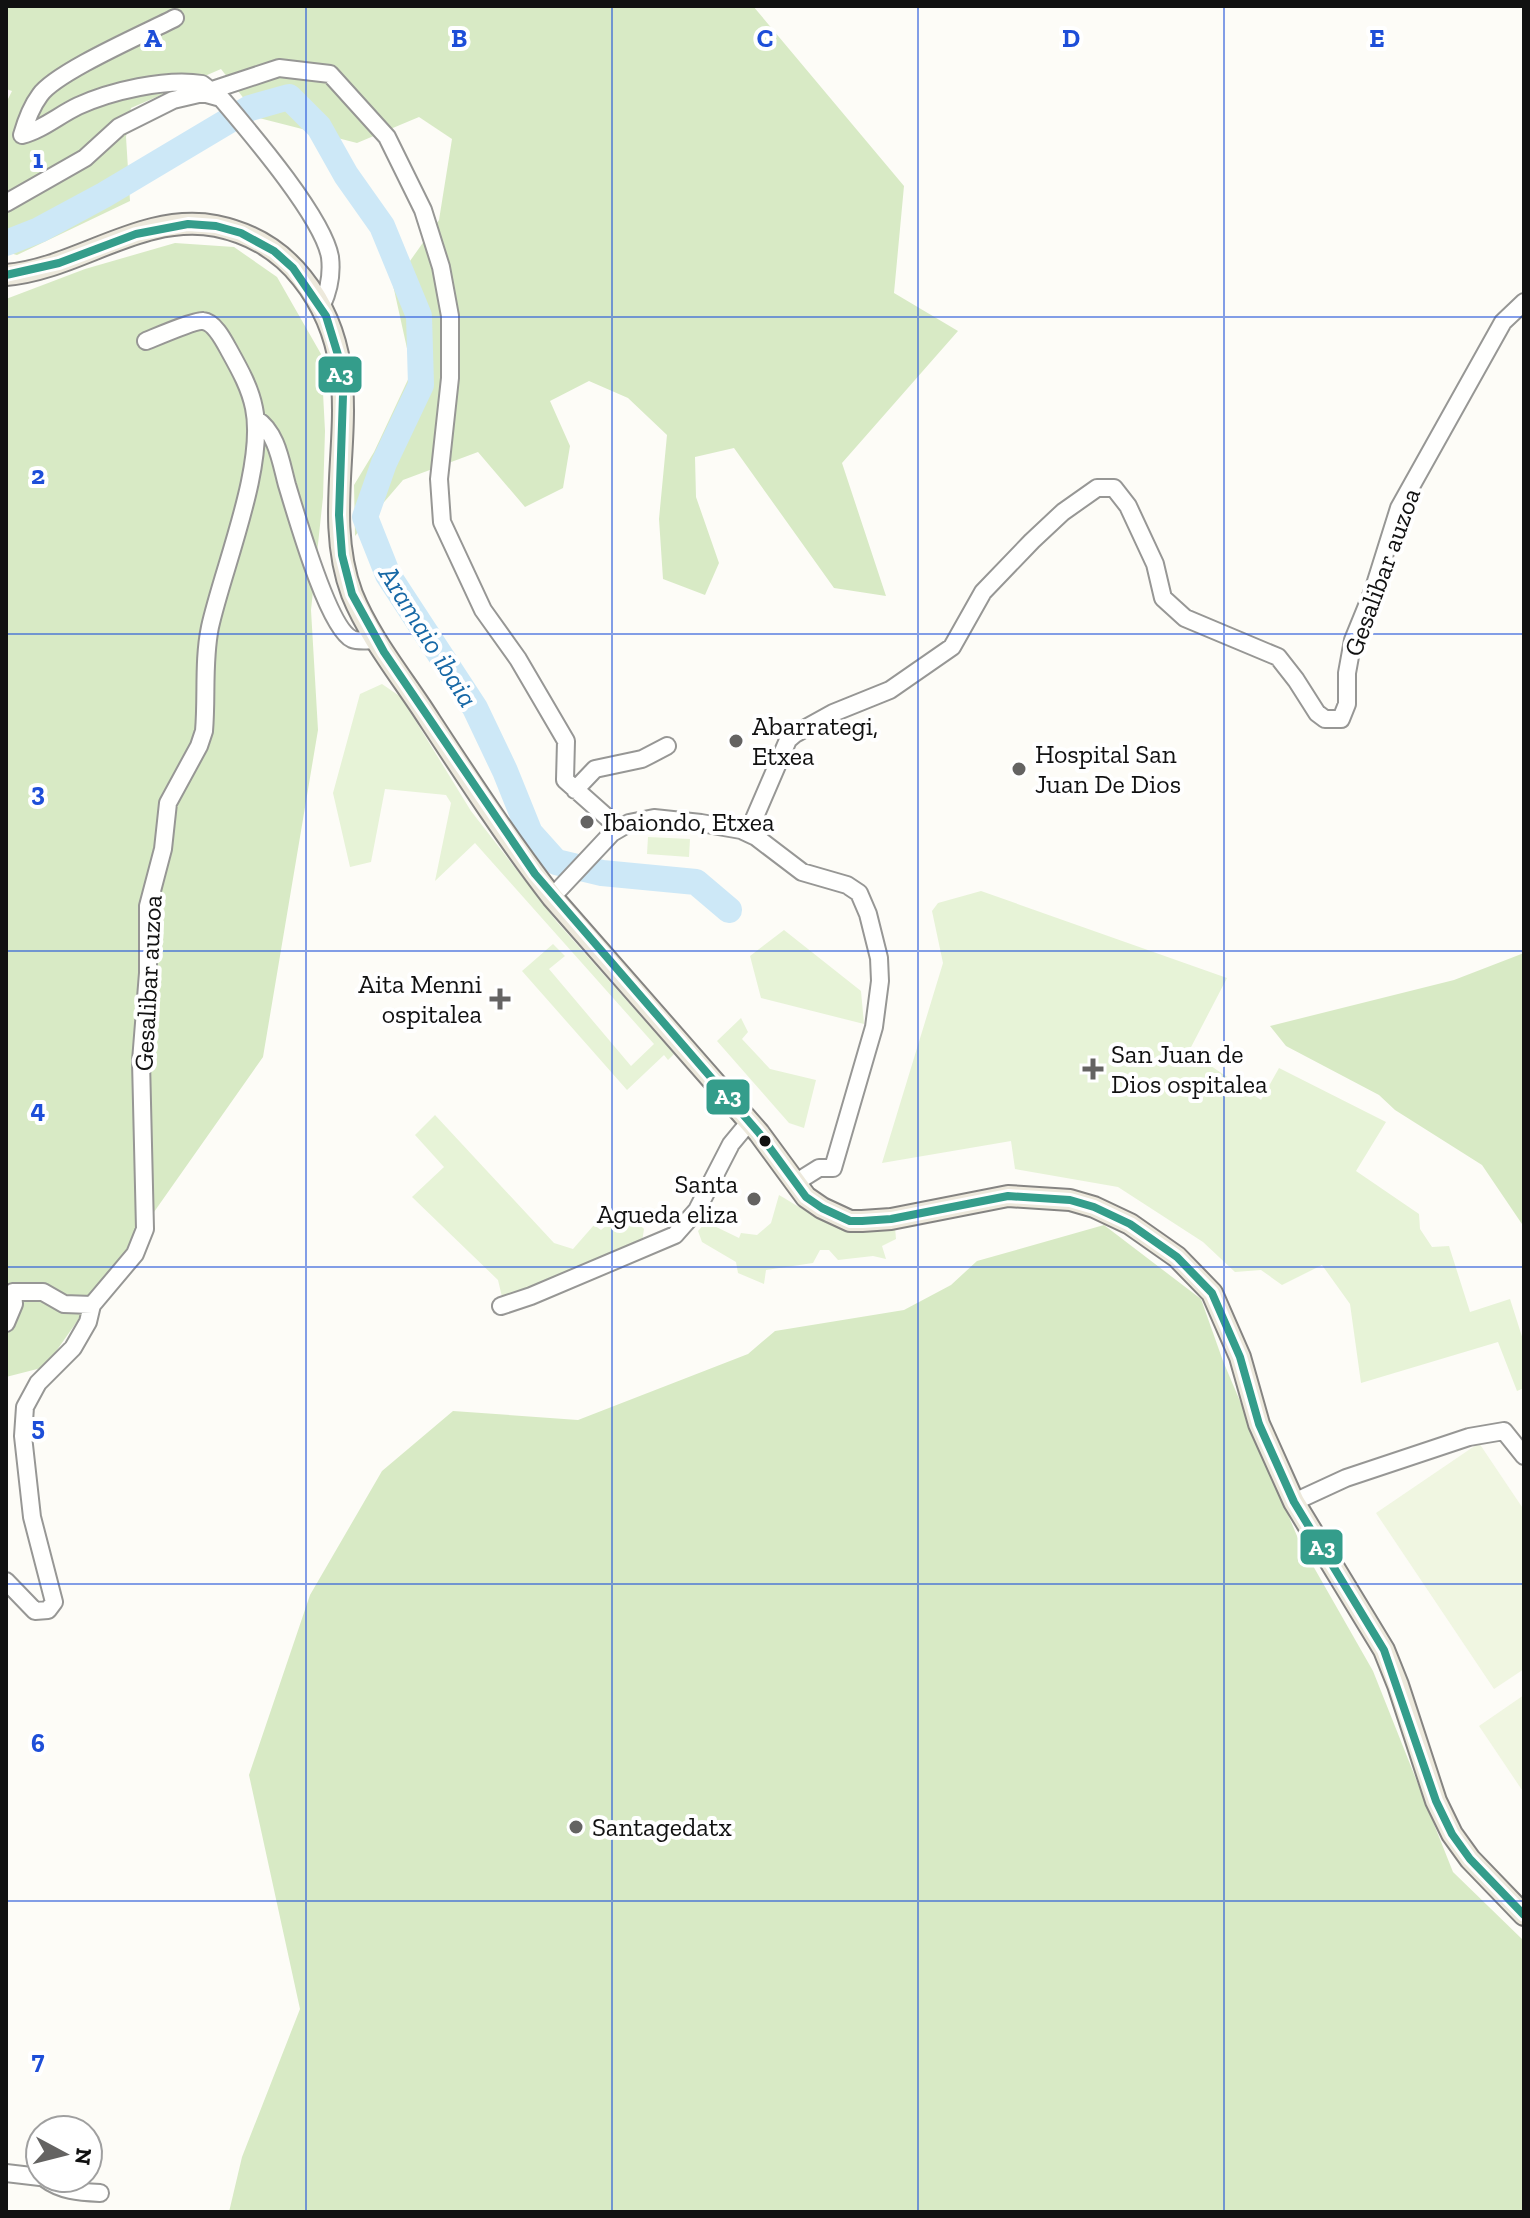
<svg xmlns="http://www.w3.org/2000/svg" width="1530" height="2218" font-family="'Zilla Slab',serif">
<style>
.green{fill:#e7f3d7}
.forest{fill:#d8eac5}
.pitch{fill:#f0f6e1}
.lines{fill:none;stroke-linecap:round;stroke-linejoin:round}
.river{stroke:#cde8f7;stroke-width:26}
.minor-casing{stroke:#979795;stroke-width:20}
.major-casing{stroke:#858482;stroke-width:24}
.minor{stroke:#fffffe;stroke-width:16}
.major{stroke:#ede9dc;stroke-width:20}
.bus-1-casing{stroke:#fff;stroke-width:14}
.bus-1{stroke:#349d8b;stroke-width:8}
.grid{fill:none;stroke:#1d4ed8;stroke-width:2;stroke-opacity:0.55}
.poi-dot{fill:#646362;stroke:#fff;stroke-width:3}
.bus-dot{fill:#111;stroke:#fff;stroke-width:3}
.labels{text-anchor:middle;stroke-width:8;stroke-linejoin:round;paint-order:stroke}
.street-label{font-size:26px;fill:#111;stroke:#fff}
.poi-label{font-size:26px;fill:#111;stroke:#fff;text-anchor:start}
.water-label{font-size:28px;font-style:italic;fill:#1768a6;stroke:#fff}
.grid-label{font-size:26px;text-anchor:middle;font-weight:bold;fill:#1d4ed8;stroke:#fff;stroke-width:8;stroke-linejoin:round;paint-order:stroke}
.line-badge{stroke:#fff;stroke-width:3}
.badge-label{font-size:22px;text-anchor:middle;font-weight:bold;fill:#fff}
</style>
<rect width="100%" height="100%" fill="#fdfcf7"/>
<!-- green -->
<path class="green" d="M382 684 401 697 471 811 557 922 674 1054 668 1060 664 1055 627 1090 522 971 553 944 565 956 549 969 631 1066 654 1044 475 843 435 881 451 803 446 795 385 789 371 862 350 867 333 793 360 694Z
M648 837 690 839 689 857 647 854Z
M981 891 1227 978 1189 1051 1261 1100 1279 1068 1386 1122 1356 1171 1419 1214 1420 1229 1432 1247 1449 1246 1470 1312 1510 1299 1524 1343V1388L1517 1391 1498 1342 1361 1383 1350 1304 1322 1265 1282 1285 1261 1270 1235 1272 1203 1242 1118 1187 1015 1169 1011 1141 882 1163 943 963 932 911 938 903Z
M784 930 861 991 864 1024 761 998 750 956Z
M741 1018 748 1032 742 1039 770 1069 816 1080 804 1128 789 1123 717 1041Z
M435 1115 554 1243 573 1249 594 1225 601 1230 625 1210 644 1229 642 1242 502 1297 498 1280 412 1197 444 1167 415 1135Z
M779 1195C824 1221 840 1238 895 1227L896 1239 882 1246 886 1259 873 1256 838 1260 829 1250H820L813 1263 766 1270 764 1284 738 1273 736 1262 702 1242 698 1231 706 1222 739 1238 741 1233 757 1235 771 1223Z"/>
<!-- forest -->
<path class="forest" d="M6 6H753L904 186 894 293 958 331 842 463 886 596 834 588 734 448 695 457 696 497 719 563 705 595 663 579 659 519 667 435 628 398 589 381 550 401 570 446 563 488 525 507 478 452 403 480 355 536 354 485 374 452 412 371 393 285 439 220 452 139 419 117 357 143 259 118 221 69 131 108 126 137 130 201 17 255 6 252V103L12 91 6 89Z
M175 243 234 247 277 277 321 354 325 431 323 497 311 610 318 730 263 1057 45 1367 6 1377V299L85 269Z
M1524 953V1227L1482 1165 1395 1110 1379 1095 1286 1046 1270 1026 1454 980Z
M1104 1225 1201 1299 1223 1361 1300 1543 1373 1671 1453 1872 1524 1941V2212H229L242 2157 300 2009 249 1775 310 1595 382 1471 453 1411 578 1420 748 1354 775 1331 904 1310 951 1285 977 1261Z"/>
<!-- pitch -->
<path class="pitch" d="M1479 1443 1524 1510V1669L1494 1689 1376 1513Z
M1524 1695V1793L1479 1726Z"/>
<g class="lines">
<!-- river -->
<path class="river" d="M6 243 39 230 104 195 250 108 289 97 319 127 346 175 382 226 419 316 421 385 384 463 365 517 388 575 475 708 505 771 530 833 556 862 602 873 696 882 729 910"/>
<!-- minor casing -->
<g class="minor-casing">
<path id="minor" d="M175 18C146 33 56 72 40 95 31 107 26 121 22 135 42 130 59 115 78 106 111 91 166 78 202 84L206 87 203 93 279 68 330 74 387 137 423 210 441 267 450 316V378L439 479 442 522 483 610 518 659 566 741 565 780 619 828
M6 203 85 158 119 127 173 100 203 93 221 98C249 131 323 217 330 257 332 274 329 290 322 305
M256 419C277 432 281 463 287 485 296 514 328 628 352 639 359 642 370 640 377 640
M575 790 595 769 642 759 667 746
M748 833 788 740 795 734 833 713 890 690 952 647 983 592 1032 541 1063 512 1097 488H1114L1128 506 1155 564 1163 598 1185 618 1278 657 1296 680 1317 713 1325 719H1341L1347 704V673L1353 640 1373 591 1399 508 1503 322 1524 302
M552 897 612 833 629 823 654 818 701 823 741 830 756 837 802 872 847 885 859 893 868 914 879 958 880 981 874 1027 833 1168H819L795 1183
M501 1306 531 1296 675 1235 697 1210 731 1144 750 1121
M6 1323 14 1304 13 1292H43L64 1304 92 1305
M1294 1502 1346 1478 1469 1437 1504 1431 1524 1456
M6 1581 35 1611 48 1610 54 1602 32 1517 23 1436 25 1407 38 1383 73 1348 88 1322 92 1305 135 1254 145 1229 141 1061 148 973V906L163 849 168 803 199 746 204 731C207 697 203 661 210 627 223 568 266 466 254 408 250 388 240 370 230 352 225 343 215 322 203 321 195 320 156 337 146 341
M6 2173 40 2177
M44 2178C61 2191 79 2192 100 2193"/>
</g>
<!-- major casing -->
<g class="major-casing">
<path id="major" d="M6 275C78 269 141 212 216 226 250 233 280 250 302 278 382 378 313 490 352 594 368 634 397 671 421 707 463 771 505 836 552 897L759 1133 806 1197 822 1208 850 1221H862L891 1219 1008 1196 1070 1200 1094 1207 1130 1224 1177 1257 1212 1293 1240 1357 1259 1424 1294 1502 1384 1650 1398 1685 1436 1801 1452 1834 1470 1859 1524 1915"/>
</g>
<!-- minor -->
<use href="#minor" class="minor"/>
<!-- major -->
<use href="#major" class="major"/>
<!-- bus-1 casing -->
<g class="bus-1-casing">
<path id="bus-1" d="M6 275 59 263 136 234 188 224 216 226 241 233 274 251 293 268 326 316 338 355 343 395 339 515 342 555 352 594 384 652 535 874 759 1133 806 1197 822 1208 850 1221H862L891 1219 1008 1196 1070 1200 1094 1207 1130 1224 1177 1257 1212 1293 1240 1357 1259 1424 1294 1502 1384 1650 1436 1801 1452 1834 1470 1859 1524 1915"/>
</g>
<!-- bus-1 -->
<use href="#bus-1" class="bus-1"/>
</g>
<!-- grid -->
<path class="grid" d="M306 6V2212M612 6V2212M918 6V2212M1224 6V2212M6 317H1524M6 634H1524M6 951H1524M6 1267H1524M6 1584H1524M6 1901H1524"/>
<!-- markers -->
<g class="poi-dot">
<circle cx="736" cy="741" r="8"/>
<circle cx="1019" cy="769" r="8"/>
<circle cx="587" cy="822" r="8"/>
<path d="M496 987h8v8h8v8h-8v8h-8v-8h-8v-8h8z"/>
<path d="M1089 1057h8v8h8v8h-8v8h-8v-8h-8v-8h8z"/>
<circle cx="754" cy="1199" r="8"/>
<circle cx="576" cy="1827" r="8"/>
</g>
<circle class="bus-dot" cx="765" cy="1141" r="7"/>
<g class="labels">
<!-- street labels -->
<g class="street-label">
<text transform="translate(1382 572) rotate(-70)" y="9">Gesalibar auzoa</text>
<text transform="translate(148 983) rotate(-87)" y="9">Gesalibar auzoa</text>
</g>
<!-- poi labels -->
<g class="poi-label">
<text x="752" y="735">Abarrategi,<tspan x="752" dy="30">Etxea</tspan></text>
<text x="1035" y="763">Hospital San<tspan x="1035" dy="30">Juan De Dios</tspan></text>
<text x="603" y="831">Ibaiondo, Etxea</text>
<text x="482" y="993" text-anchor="end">Aita Menni<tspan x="482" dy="30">ospitalea</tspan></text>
<text x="1111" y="1063">San Juan de<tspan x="1111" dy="30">Dios ospitalea</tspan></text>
<text x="738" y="1193" text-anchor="end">Santa<tspan x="738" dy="30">Agueda eliza</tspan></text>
<text x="592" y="1836">Santagedatx</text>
</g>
<!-- water labels -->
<g class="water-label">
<text transform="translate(429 636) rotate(58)" y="10">Aramaio ibaia</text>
</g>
</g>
<g class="grid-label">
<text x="153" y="47">A</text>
<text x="459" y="47">B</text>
<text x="765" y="47">C</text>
<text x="1071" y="47">D</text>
<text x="1377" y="47">E</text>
<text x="38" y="168">1</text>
<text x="38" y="484">2</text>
<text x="38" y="801">3</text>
<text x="38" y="1118">4</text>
<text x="38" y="1435">5</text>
<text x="38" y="1752">6</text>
<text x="38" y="2069">7</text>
</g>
<g class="line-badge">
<rect x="317" y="355" width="46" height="39" rx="8" fill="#349d8b"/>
<rect x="705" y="1078" width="46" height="38" rx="8" fill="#349d8b"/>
<rect x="1299" y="1528" width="45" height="38" rx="8" fill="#349d8b"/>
</g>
<g class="badge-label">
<text x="340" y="382">A3</text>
<text x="728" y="1104">A3</text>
<text x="1322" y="1555">A3</text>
</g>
<!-- border -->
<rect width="1530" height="2218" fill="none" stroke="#111111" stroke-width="16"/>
<!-- north arrow -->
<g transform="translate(64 2154) rotate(97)"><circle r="38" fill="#ffffff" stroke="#a0a0a0" stroke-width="2"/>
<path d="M0-6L14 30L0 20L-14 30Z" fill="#646362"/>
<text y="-12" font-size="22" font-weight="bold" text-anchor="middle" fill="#111111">N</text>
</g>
</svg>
